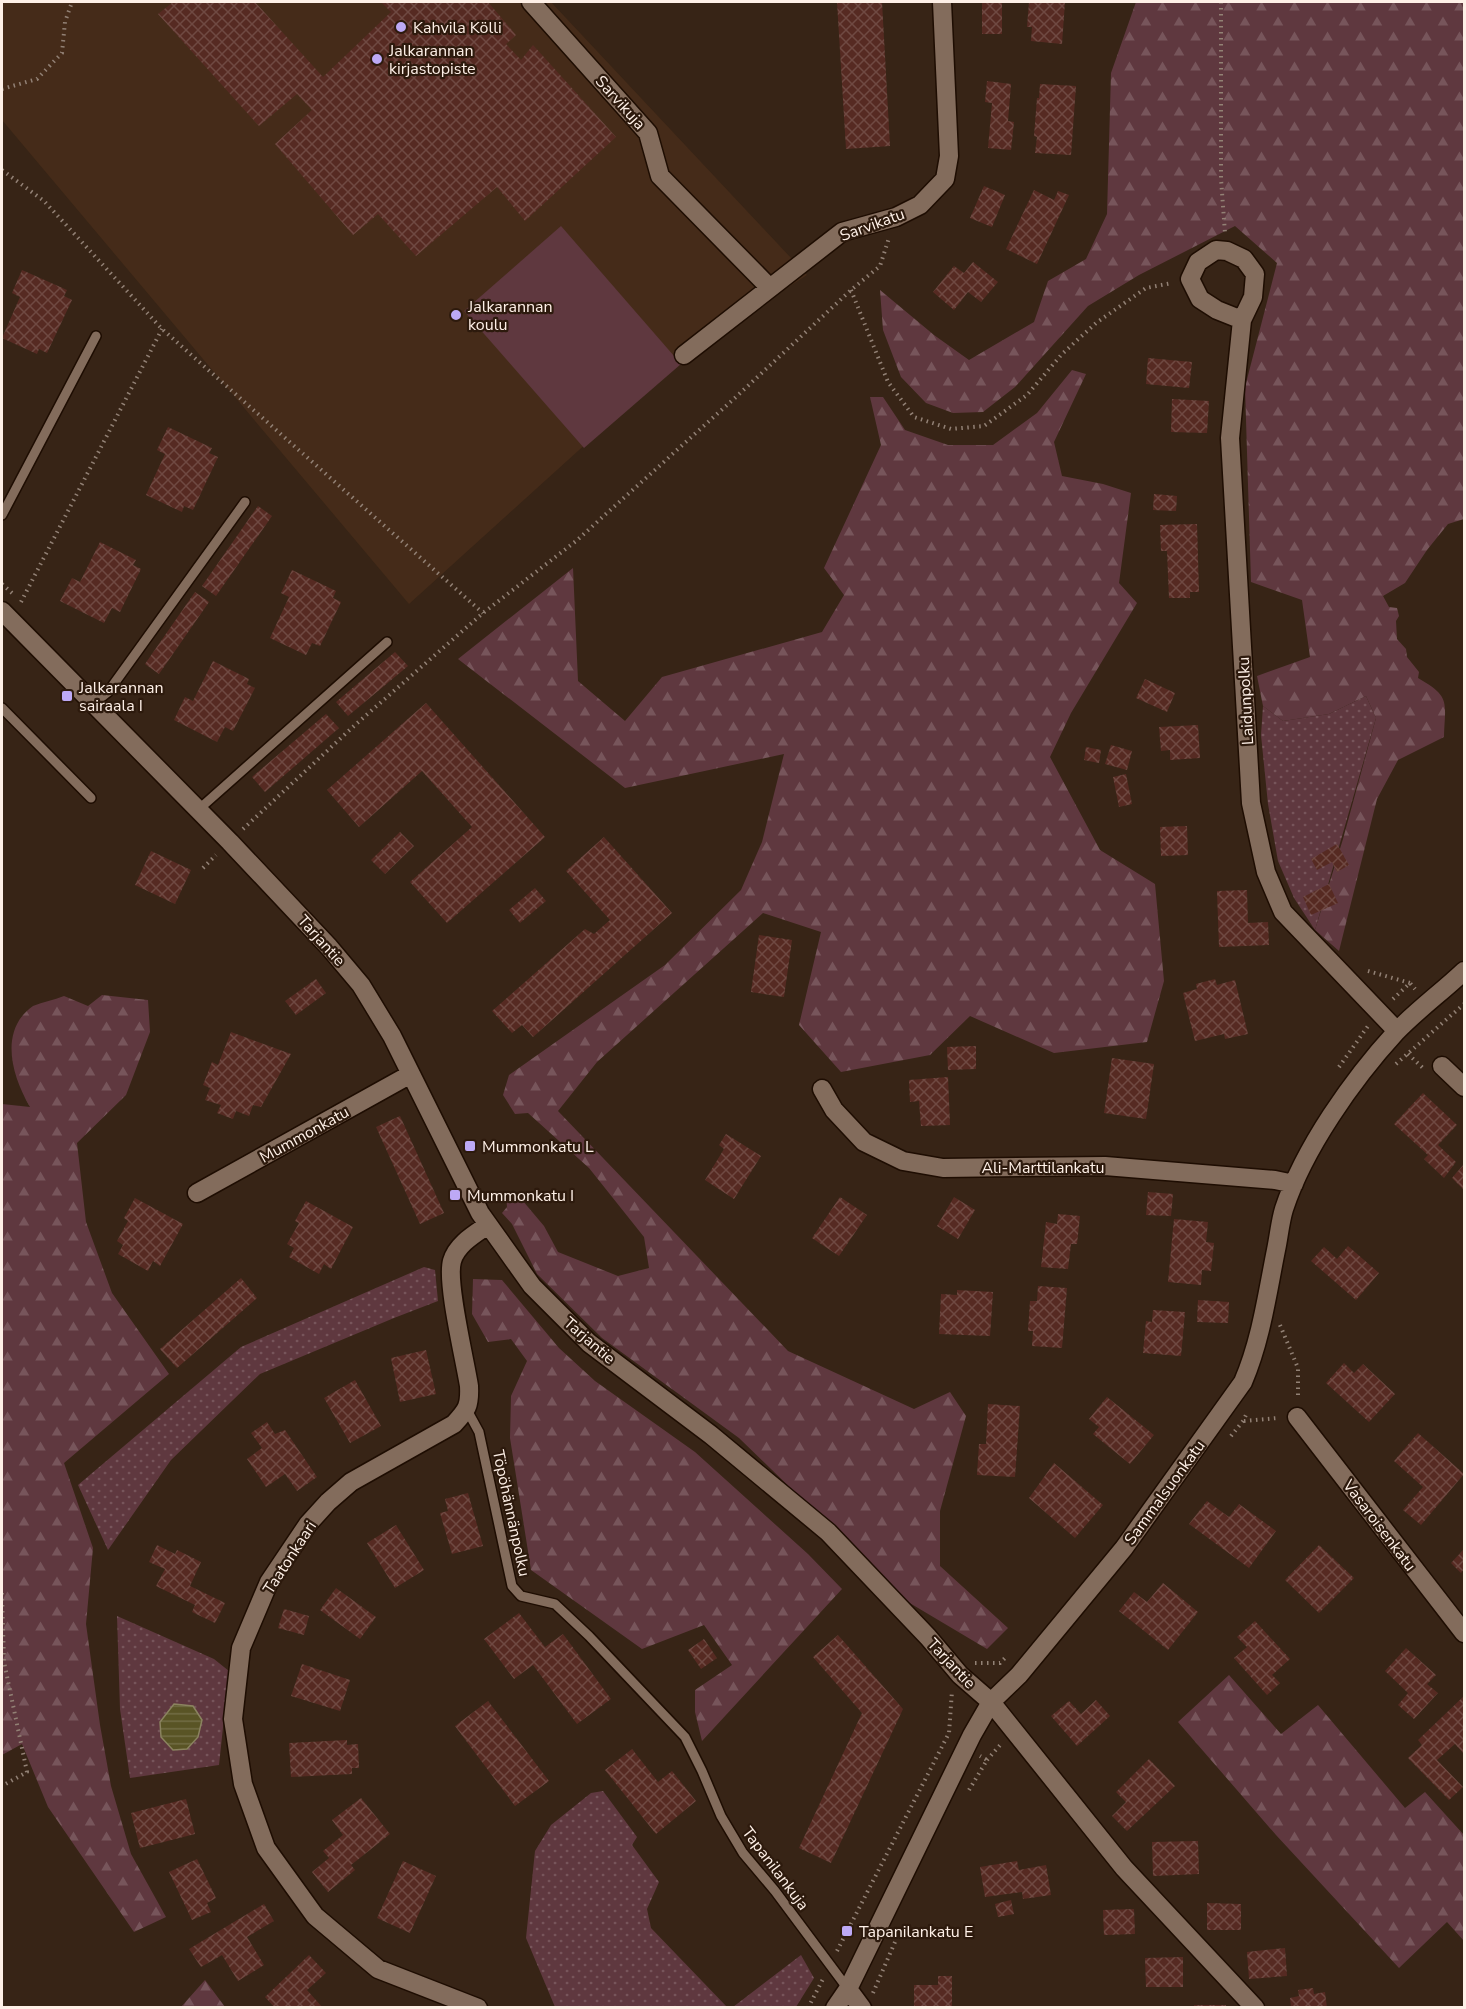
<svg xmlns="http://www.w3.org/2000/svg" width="1466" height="2009" font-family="'Nunito Sans',sans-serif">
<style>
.built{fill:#452b19}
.grass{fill:url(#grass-dots)}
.forest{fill:url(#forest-firs)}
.pitch{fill:#5f383f}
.water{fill:url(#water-rules);stroke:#8a835f;stroke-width:1.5}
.building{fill:url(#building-cross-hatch)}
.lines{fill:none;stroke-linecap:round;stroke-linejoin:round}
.lane-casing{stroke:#1e0d02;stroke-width:12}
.street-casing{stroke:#1e0d02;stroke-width:21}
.path{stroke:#928175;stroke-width:4;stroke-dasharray:1.5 4.5;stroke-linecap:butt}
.lane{stroke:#836c5c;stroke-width:9}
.street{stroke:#836c5c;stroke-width:18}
.poi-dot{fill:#bda9f5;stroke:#2d1a0d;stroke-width:2}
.labels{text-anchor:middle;stroke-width:4.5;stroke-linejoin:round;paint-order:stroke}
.poi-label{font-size:16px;fill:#fef0e7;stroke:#2d1a0d;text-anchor:start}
.street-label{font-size:16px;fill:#fef0e7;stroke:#2d1a0d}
</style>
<defs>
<pattern id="grass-dots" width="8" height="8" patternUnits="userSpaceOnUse" patternTransform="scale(1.5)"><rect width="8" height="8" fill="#5f383f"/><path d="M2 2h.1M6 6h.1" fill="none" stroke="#77555b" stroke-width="1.8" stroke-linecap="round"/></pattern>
<pattern id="forest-firs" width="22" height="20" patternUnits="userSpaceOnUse" patternTransform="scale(1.5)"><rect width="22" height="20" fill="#5f383f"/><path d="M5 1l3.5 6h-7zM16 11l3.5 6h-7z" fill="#77555b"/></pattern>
<pattern id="water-rules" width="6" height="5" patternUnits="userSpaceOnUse" patternTransform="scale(1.5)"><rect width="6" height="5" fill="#595425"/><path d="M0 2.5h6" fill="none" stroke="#726d45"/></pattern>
<pattern id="building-cross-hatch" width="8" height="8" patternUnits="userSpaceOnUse" patternTransform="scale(1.5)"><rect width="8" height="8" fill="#562a22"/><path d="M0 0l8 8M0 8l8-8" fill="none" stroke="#6f4942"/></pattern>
</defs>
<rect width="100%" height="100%" fill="#372416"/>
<!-- built -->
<path class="built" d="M2 2H551L807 275 684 355 409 604 2 120Z"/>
<!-- grass -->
<path class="grass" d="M1366 696 1376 718 1315 930 1294 898 1278 861 1268 804 1261 735 1263 706 1283 721 1329 714Z
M424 1267 435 1270 438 1301 394 1318 260 1374 171 1460 108 1550 78 1485 241 1347Z
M117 1616 214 1659 229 1671 219 1765 130 1778 120 1709Z
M603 1791 637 1837 632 1845 659 1882 647 1909 651 1928 727 2007H555L526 1938 535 1851 551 1825 591 1793Z
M801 1955 814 1978 796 2007H733Z"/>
<!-- forest -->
<path class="forest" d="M1136 2H1464V519L1448 524 1427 550 1405 583 1383 596 1389 607 1397 608 1399 616 1396 621 1397 639 1406 649 1407 657 1419 672 1418 678C1451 697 1445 701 1444 737L1398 760 1377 799 1339 951 1315 930 1343 839 1376 718 1366 696 1329 714 1283 721 1263 706 1257 676 1310 657 1302 600 1251 582 1245 387 1277 263 1235 226 1139 275 1088 306 1015 387 983 412 953 413 926 403 901 377 883 330 880 290 934 335 969 360 1034 322 1048 281 1086 259 1107 214 1111 73Z
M1072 370 1086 374 1054 442 1062 476 1103 484 1131 493 1119 583 1137 603 1071 713 1050 757 1100 850 1155 884 1164 981 1147 1042 1054 1053 970 1016 930 1055 841 1072 799 1025 821 932 763 913 597 1062 558 1111 788 1351 914 1409 950 1392 966 1416 940 1511V1566L1008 1628 987 1649 908 1602 739 1438 602 1338 537 1274 512 1224 502 1213 507 1207 506 1193 517 1194 544 1226 558 1252 618 1276 649 1268 644 1237 589 1168 528 1113 515 1114 503 1095 509 1075 665 965 741 890 762 842 784 754 625 788 458 659 573 568 578 681 625 721 662 677 822 632 844 595 824 568 881 445 870 397H883L905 430 948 445H993L1037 413Z
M102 995 148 1000 150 1032 126 1095 77 1143 86 1222 112 1293 169 1374 64 1463 93 1548 86 1624 100 1725 111 1786 131 1854 166 1917 134 1932 48 1807 22 1744 2 1755V1104L30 1107C10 1073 0 1029 33 1006 43 1002 54 1000 64 996L88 1006Z
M473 1279 502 1280 559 1348 595 1381 695 1452 808 1554 842 1589 702 1741 695 1712V1690L732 1665 704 1625 642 1649 531 1570 510 1438 511 1396 527 1361 511 1339 488 1342 472 1314Z
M1229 1675 1281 1734 1318 1705 1405 1808 1425 1792 1464 1835V1941L1447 1922 1399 1968 1276 1835 1178 1722Z
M205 1980 225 2007H181Z"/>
<!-- pitch -->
<path class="pitch" d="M561 226 681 364 584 448 464 311Z"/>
<!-- water -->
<path class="water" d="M174 1704 193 1706 202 1720 198 1737 187 1749 173 1750 161 1737 160 1722Z"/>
<!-- building -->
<path class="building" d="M173 2H255L323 77 391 12 381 2H488L516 35 506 44 521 60 533 45 616 137 525 221 497 187 416 256 378 214 353 235 275 144 312 110 297 94 259 126 158 14Z
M837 2H882L890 146 846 149Z
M982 2H1002V34H982Z
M1029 2H1065L1062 44 1031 41 1032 27H1027Z
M987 81 1011 84 1008 121 1014 122 1011 150 988 148 992 103 985 102Z
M1040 84 1076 86 1071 155 1035 153 1037 137 1034 136 1037 98H1039Z
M984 186 1005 195 992 227 970 218Z
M1034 190 1054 200 1058 191 1069 195 1037 264 1006 249Z
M973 262 998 282 981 302 968 292 954 310 933 292 954 266 964 273Z
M22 270 67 290 64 296 72 300 47 353 39 349 37 354 2 338 20 297 12 293Z
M1148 358 1192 362 1189 388 1146 384Z
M1172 399 1209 401 1207 433 1171 432Z
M168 427 212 448 209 453 218 457 193 510 184 506 182 512 146 495 165 454 157 450Z
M1154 494 1177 496 1176 511 1153 510Z
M258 506 272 516 216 596 202 586Z
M1197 524 1199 592H1190V598H1169L1167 551H1161L1160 525Z
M100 542 136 560 133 565 141 569 120 612 112 608 104 623 60 601 72 578 80 582Z
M292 570 336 591 333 598 341 602 320 646 312 643 306 655 270 638 289 597 281 593Z
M195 592 209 602 159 674 145 664Z
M395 652 408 666 348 716 336 702Z
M213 661 249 679 247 684 255 688 233 731 225 727 217 742 174 720 185 697 193 701Z
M1145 679 1175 693 1167 712 1136 698Z
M426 703 545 837 447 923 410 882 472 827 422 771 359 827 327 790Z
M326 714 339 728 265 792 252 777Z
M1198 725 1200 758 1170 760V750L1161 751 1159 727Z
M1111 745 1132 751 1127 770 1105 764Z
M1086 747 1101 750 1099 763 1084 760Z
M1126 774 1132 804 1119 807 1113 777Z
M1187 826 1188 855 1161 856 1160 827Z
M400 832 414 846 385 874 371 860Z
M604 837 672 913 533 1037 522 1025 512 1033 492 1011 585 929 594 934 610 920 566 871Z
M1337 844 1349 865 1337 872 1332 862 1317 870 1311 859Z
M151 851 191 870 175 904 135 885Z
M1329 884 1338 903 1311 915 1303 897Z
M535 888 546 901 520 923 509 910Z
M1247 890 1248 923 1268 922 1269 945 1219 947 1217 891Z
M759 935 792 940 784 997 751 992Z
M316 979 326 993 296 1015 285 1001Z
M1215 979 1217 985 1235 980 1248 1034 1225 1039 1224 1034 1195 1041 1183 993 1197 989 1196 984Z
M231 1032 291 1054 261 1107 253 1105 249 1116 236 1111 233 1119 217 1113 221 1105 205 1100 210 1088 203 1085 212 1062 218 1065Z
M976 1046V1069L948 1070 947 1047Z
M1112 1058 1154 1064 1146 1119 1104 1113Z
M948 1077 950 1125 921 1126 919 1101 910 1102 909 1080Z
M1423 1093 1457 1125 1438 1145 1456 1162 1444 1178 1424 1159 1428 1155 1394 1124Z
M400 1116 444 1213 420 1224 376 1127Z
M726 1134 761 1156 734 1199 705 1180 724 1149 719 1145Z
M1464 1164V1190L1452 1178Z
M1148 1192 1173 1194 1171 1216 1146 1215Z
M840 1197 867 1215 839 1256 812 1238Z
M954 1197 975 1210 958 1239 937 1226Z
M135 1198 183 1224 160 1266 153 1261 148 1271 118 1254 123 1245 117 1241 128 1221 124 1218Z
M306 1201 353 1227 331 1269 324 1264 319 1274 289 1257 294 1248 287 1244 299 1223 295 1221Z
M1058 1214 1080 1216 1077 1244H1071L1068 1269 1041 1267 1046 1222 1057 1224Z
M1174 1219 1208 1222 1206 1242 1214 1243 1211 1271 1202 1270 1201 1285 1168 1282Z
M1348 1246 1379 1273 1356 1300 1311 1261 1324 1247 1337 1259Z
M241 1278 257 1298 177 1368 160 1349Z
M1038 1286 1067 1288 1062 1348 1032 1346 1033 1331H1028L1030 1301H1037Z
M957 1290 993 1292 990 1336 939 1334 941 1294 957 1295Z
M1198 1300 1229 1302 1228 1323 1197 1322Z
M1153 1310 1185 1312 1181 1356 1143 1353 1146 1321 1152 1322Z
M426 1350 436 1394 400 1402 391 1358Z
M1344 1363 1354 1373 1363 1364 1395 1394 1369 1422 1326 1383Z
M355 1380 381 1426 350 1443 324 1398Z
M1107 1397 1154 1435 1130 1464 1093 1434 1099 1427 1089 1419Z
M988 1404 1020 1406 1015 1477 977 1475 979 1444H986Z
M267 1422 275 1434 285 1430 317 1477 297 1491 285 1474 266 1487 247 1459 262 1448 251 1433Z
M1418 1433 1464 1474 1421 1525 1403 1510 1423 1487 1394 1461Z
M1054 1463 1103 1505 1075 1538 1029 1498Z
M468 1493 483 1546 452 1554 440 1513 448 1511 445 1499Z
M1207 1501 1229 1517 1239 1504 1276 1531 1249 1568 1189 1524Z
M396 1525 424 1570 395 1588 367 1543Z
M157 1545 175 1554 177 1550 201 1562 190 1586 225 1603 215 1623 192 1612 195 1605 156 1586 165 1569 149 1562Z
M1319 1545 1354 1578 1319 1613 1285 1580Z
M1464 1549V1569L1461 1573 1451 1563Z
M1163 1583 1198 1612 1168 1650 1119 1611 1134 1592 1147 1602Z
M336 1588 376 1617 360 1639 320 1610Z
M284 1609 309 1616 304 1635 278 1628Z
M519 1613 545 1647 563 1634 611 1699 577 1724 533 1665 514 1679 484 1639Z
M1255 1621 1290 1659 1272 1675 1280 1683 1267 1695 1234 1658 1247 1647 1237 1637Z
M838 1635 903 1709 831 1863 799 1848 862 1713 813 1657Z
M704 1639 717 1658 701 1669 688 1650Z
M1406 1648 1436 1675 1427 1684 1438 1693 1414 1719 1398 1705 1408 1693 1385 1671Z
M302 1664 350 1680 340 1711 291 1696Z
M1464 1696V1754L1455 1744 1437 1760 1463 1787 1449 1800 1408 1758 1422 1745 1418 1740Z
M1096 1700 1110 1716 1077 1746 1051 1716 1069 1701 1081 1714Z
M488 1701 549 1781 515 1806 455 1726Z
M347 1740V1745L358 1744 359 1768H352V1774L291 1777 289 1743Z
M632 1749 658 1782 672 1771 696 1801 656 1834 605 1770Z
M1149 1759 1175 1786 1127 1831 1112 1816 1126 1802 1116 1792Z
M361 1798 390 1834 351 1865 355 1870 328 1892 312 1872 329 1858 323 1851 343 1835 332 1820Z
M186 1799 195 1834 140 1848 131 1813Z
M1198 1841 1199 1874 1153 1876 1152 1842Z
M197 1859 216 1898 207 1903 211 1912 192 1920 169 1872Z
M403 1861 436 1876 410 1933 377 1918Z
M1017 1861 1019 1870 1046 1865 1051 1895 1023 1899 1022 1892 985 1897 980 1867Z
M1011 1900 1014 1914 998 1917 995 1904Z
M1207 1903 1241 1904V1930H1207Z
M264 1904 274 1921 247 1937 264 1965 238 1981 222 1955 201 1967 189 1949Z
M1134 1909 1135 1934 1104 1935 1103 1910Z
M1285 1948 1287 1976 1249 1979 1247 1952Z
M309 1955 326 1973 307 1990 323 2008H275L265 1997Z
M1183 1957V1987H1146L1145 1958Z
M938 1976H952V2008H914V1985H938Z
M1313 1988 1314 1994 1325 1992 1327 2008H1291L1290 1998 1299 1996 1298 1990Z
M1194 2005H1226V2008H1194Z"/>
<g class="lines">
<!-- lane casing -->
<g class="lane-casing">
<path id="lane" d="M2 515 96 336
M93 704 108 692 245 502
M2 708 91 798
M198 810 387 642
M467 1410 479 1432 512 1586 521 1596 555 1604 589 1636 685 1737 702 1771 721 1816 743 1853 775 1891 848 1989"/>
</g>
<!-- street casing -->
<g class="street-casing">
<path id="street" d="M531 2 648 133 660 176 770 288
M1242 320 1217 310 1200 299 1190 279 1198 262 1216 250 1227 251 1244 259 1255 274 1253 297 1242 320 1230 438 1251 803 1266 872 1283 912 1397 1031
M684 355 842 232 896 217 920 205 945 179 949 156 942 2
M2 611 230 842 329 947 361 985 392 1036 480 1213 532 1286 589 1343 711 1435 828 1532 928 1637 960 1675 991 1702 1124 1868 1255 2008
M1442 1066 1464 1087
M822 1089 834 1110 864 1142 903 1161 943 1168 1105 1166 1275 1180 1294 1184
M197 1193 411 1074
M1297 1417 1464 1633
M848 1989 862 2008
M478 2008 378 1969 315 1916 266 1848 243 1784 233 1719 241 1648 269 1582 308 1524 328 1502 351 1482 454 1424C467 1410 470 1406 469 1386 465 1360 446 1282 452 1261 457 1244 475 1234 488 1225
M835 2008 848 1989 972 1735 991 1702 1019 1675 1124 1548 1243 1382C1261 1340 1267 1295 1276 1250 1279 1236 1280 1222 1284 1209 1304 1148 1353 1079 1396 1032 1416 1011 1443 991 1464 971"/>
</g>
<!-- path -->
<path class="path" d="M1221 2V179L1225 233
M2 89 37 79 62 53 65 22 72 2
M2 170 44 201 162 329 483 613
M851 290 888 382 914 417 951 429 984 426 1027 395 1062 354 1096 323 1146 288 1172 283
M2 584 12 593
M21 602 162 329
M243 829 355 725 483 613 576 541 737 396 851 290 880 266 889 238
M203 868 216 855
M1368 971 1410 983
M1393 999 1410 983 1415 989
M1408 1054 1424 1069
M1396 1064 1464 1004
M1339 1067 1368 1026
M1280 1325 1298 1368V1398
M1244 1421 1278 1418
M1231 1436 1243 1421 1247 1413
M2 1593 4 1662 27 1772 2 1786
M975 1663H1000L1006 1657
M987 1760 1001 1744
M969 1790 987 1760 980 1756
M837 1951 949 1733 952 1691
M873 1993 895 1942
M808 2008 823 1979"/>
<!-- lane -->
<use href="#lane" class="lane"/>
<!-- street -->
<use href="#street" class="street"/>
</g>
<!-- markers -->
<g class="poi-dot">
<circle cx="401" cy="27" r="6"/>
<circle cx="377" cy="59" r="6"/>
<circle cx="456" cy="315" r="6"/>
<rect x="61" y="690" width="12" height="12" rx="3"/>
<rect x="464" y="1140" width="12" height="12" rx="3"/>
<rect x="449" y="1189" width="12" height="12" rx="3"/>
<rect x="841" y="1925" width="12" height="12" rx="3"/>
</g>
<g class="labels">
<!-- poi labels -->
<g class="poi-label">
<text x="413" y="33">Kahvila Kölli</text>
<text x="389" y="56">Jalkarannan<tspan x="389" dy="18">kirjastopiste</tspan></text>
<text x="468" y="312">Jalkarannan<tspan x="468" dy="18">koulu</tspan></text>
<text x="79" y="693">Jalkarannan<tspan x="79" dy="18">sairaala I</tspan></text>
<text x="482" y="1152">Mummonkatu L</text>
<text x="467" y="1201">Mummonkatu I</text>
<text x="859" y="1937">Tapanilankatu E</text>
</g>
<!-- street labels -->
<g class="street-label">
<text transform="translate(621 102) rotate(48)" y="6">Sarvikuja</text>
<text transform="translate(872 224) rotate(-20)" y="6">Sarvikatu</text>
<text transform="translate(1245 701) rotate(-93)" y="6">Laidunpolku</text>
<text transform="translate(322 940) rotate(48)" y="6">Tarjantie</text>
<text transform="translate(304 1134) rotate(-29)" y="6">Mummonkatu</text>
<text x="1043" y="1173">Ali-Marttilankatu</text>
<text transform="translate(590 1340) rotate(41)" y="6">Tarjantie</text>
<text transform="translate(1164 1492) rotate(-54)" y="6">Sammalsuonkatu</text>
<text transform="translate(512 1513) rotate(78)" y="6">Töpöhännänpolku</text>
<text transform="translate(1380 1525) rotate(53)" y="6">Vasaroisenkatu</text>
<text transform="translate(289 1557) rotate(-57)" y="6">Taatonkaari</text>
<text transform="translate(952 1663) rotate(47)" y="6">Tarjantie</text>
<text transform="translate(776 1868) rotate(53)" y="6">Tapanilankuja</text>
</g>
</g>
<!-- border -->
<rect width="1466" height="2009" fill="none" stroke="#fef0e7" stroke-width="6"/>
</svg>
